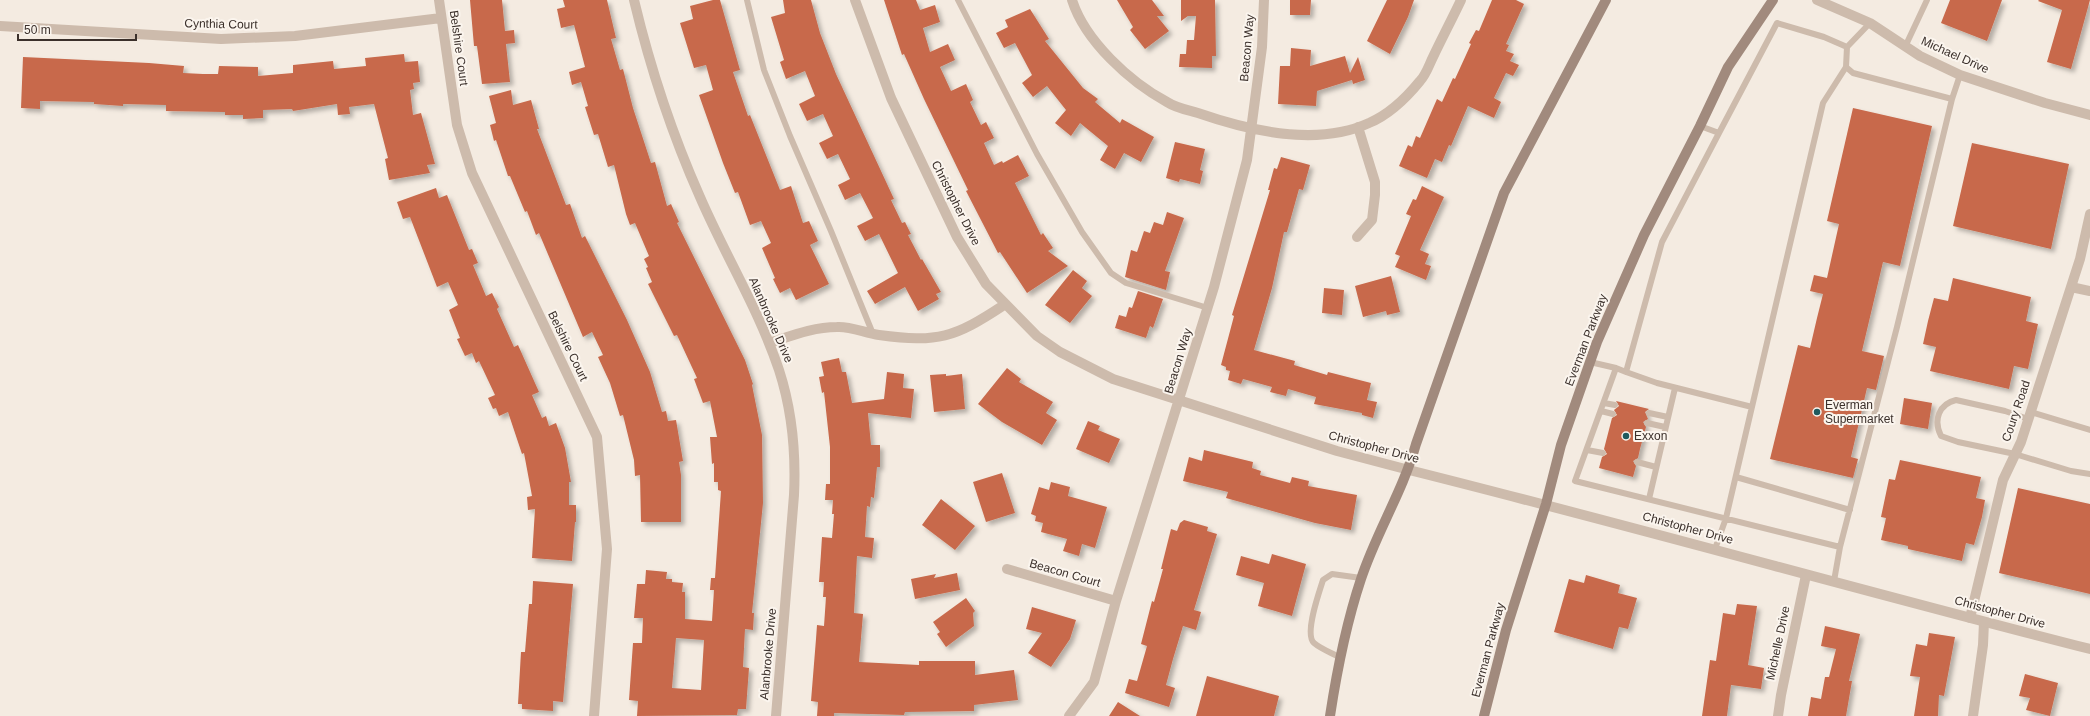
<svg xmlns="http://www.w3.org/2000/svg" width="2090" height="716" font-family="Arial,sans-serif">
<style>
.building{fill:#c8694b;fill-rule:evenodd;filter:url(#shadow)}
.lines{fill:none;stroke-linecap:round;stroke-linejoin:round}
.service{stroke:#cdbbac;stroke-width:6}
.minor{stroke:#cdbbac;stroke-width:10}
.tertiary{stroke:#cdbbac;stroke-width:10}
.secondary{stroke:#a18a7d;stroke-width:10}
.poi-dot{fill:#1f5a5e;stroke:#fbf5ee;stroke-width:1.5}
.labels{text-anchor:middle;stroke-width:4;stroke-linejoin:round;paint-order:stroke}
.street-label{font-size:12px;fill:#3b302b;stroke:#fbf5ee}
.poi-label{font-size:12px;fill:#3b302b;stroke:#fbf5ee;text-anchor:start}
</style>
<defs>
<filter id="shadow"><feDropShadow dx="3.5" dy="3.5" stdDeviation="2" flood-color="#0004"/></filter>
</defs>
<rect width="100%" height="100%" fill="#f4ebe1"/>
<!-- building -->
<path class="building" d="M470 0H502L505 31 514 30 515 43 506 44 510 82 482 84 477 46H474Z
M563 0H607L616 38 611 39 620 70 623 69 633 108 651 163 655 162 667 206 671 204 679 222 677 223 745 360 753 384 752 385 762 435 763 503 752 613H754L753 630 745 629 743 667 749 668 746 709H738L737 715 637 716 638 701 629 700 633 643H642L643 618H634L637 584H645L646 570 667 572 666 579H672V582L683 583 682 592H685V619L712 621 714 590H710L711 578H715L721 491 718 490V482H714V463L712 464 710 437H717L710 401 703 403 694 379 697 378 677 335 674 336 648 284 652 282 646 268 648 267 644 259 649 256 635 223 630 225 626 214 614 165 608 167 598 134 594 135 585 107 588 106 581 82 572 85 569 72 585 67 574 25 561 28 557 9 565 7ZM676 638 704 640 701 690 672 688Z
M713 0H720L740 70 733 72 748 116 750 115 780 190 791 186 803 223 809 221 818 241 810 245 829 284 796 300 790 288 780 293 773 279 775 278 762 248 771 243 761 221 750 225 738 192 735 193 723 163 699 95 713 90 706 65 694 68 680 23 693 19 690 6Z
M783 0H811L820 33 836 74 894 199 891 200 902 223 905 222 911 234 908 235 921 260 922 259 941 292 936 294 939 299 918 311 905 287 875 304 867 291 898 273 879 234 865 241 857 226 873 218 860 193 845 200 838 185 850 179 838 154 827 159 819 143 833 136 823 114 807 121 799 104 815 96 805 71 786 79 780 62 784 60 771 17 785 13Z
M884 0H916L920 10 935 5 940 22 923 28 930 52 948 44 955 60 940 67 951 91 966 84 973 100 970 102 981 125 986 122 994 138 984 143 994 165 1002 161 1003 163 1018 155 1029 176 1015 183 1041 235 1043 233 1053 248 1048 251 1068 266 1027 293 1000 252 998 253 966 191 968 190 924 99 904 54 902 55Z
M1117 0H1152L1164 16H1157L1169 31 1145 49 1130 30 1133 27Z
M1181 0H1215L1216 56H1212V68L1179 67 1180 54H1186L1187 40H1194L1196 16H1188L1181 21Z
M1290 0H1311L1310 15H1290Z
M1387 0H1414L1408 17 1390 54 1367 41Z
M1492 0H1516L1524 4 1506 44 1509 45 1506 51 1514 54 1510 61 1519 65 1513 76 1506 73 1494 98 1501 102 1494 118 1468 106 1451 146 1449 145 1442 162 1435 159 1427 178 1399 166 1408 145 1412 147 1416 136 1420 138 1437 99 1442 102 1453 78 1455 79 1471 44 1469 43 1476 30 1479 31Z
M1950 0H2002L1987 41 1941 23Z
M2039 0H2090L2071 69 2047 62 2062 10 2038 1Z
M1030 9 1049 39 1045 41 1083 88 1098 99 1095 102 1120 123 1122 119 1154 137 1141 162 1124 153 1115 169 1100 160 1108 146 1080 123 1071 136 1055 123 1066 110 1047 86 1033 97 1022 83 1032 75 1015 43 1004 48 996 33 1008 27 1005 20Z
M1291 48 1311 50 1310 66 1345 56 1350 73 1358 57 1365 80 1353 84 1352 80 1317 91 1316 106 1278 104 1280 66H1290Z
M404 54 405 62 418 61 420 82 413 83 414 89 410 90 413 115 421 113 435 164 427 165 430 173 389 180 385 159 388 158 374 104 349 107 350 114 338 115 337 104 293 111 292 109 263 110V118L243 119V115H225V112L166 111V105L123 104V106L94 104V102L40 101V109L21 108 23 57 149 63 184 66 183 73 203 74H218L219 66 258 67V76L293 73V65L333 61 334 69 366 66 365 58Z
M511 90 513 105 531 100 539 129H537L566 205 570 204 582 238 585 236 627 320 650 372 662 412 666 411 668 421 676 420 683 461 679 462 681 475V522H641L640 475 635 476 634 460 623 415 620 416 610 383 598 357 603 355 592 332 583 337 539 233 536 235 527 211 525 212 510 176H508L496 140 494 141 490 125 496 123 489 96Z
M1853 108 1932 126 1900 266 1883 262 1862 351 1884 356 1876 390 1867 388 1851 457 1858 459 1853 478 1770 459 1798 345 1810 348 1817 318 1823 294 1810 291 1814 275 1827 278 1839 224 1827 221Z
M1175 142 1205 149 1200 170 1203 171 1200 184 1180 179 1179 182 1166 178Z
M1972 143 2069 164 2051 249 1953 226Z
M1281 157 1310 165 1303 190 1299 189 1287 232H1284L1272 288 1254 350 1295 361 1294 365 1327 375 1328 372 1371 383 1367 400 1377 402 1373 418 1362 415V413L1314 404 1316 397 1288 389 1286 396 1270 392 1272 387 1243 379 1241 384 1228 380 1230 371 1226 370V367L1221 365 1234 316 1232 315 1270 190H1268L1274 168 1277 169Z
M1422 186 1444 197 1420 250 1429 254 1425 264 1431 266 1426 280 1395 267 1400 256 1395 254 1411 216 1406 214 1413 199 1416 200Z
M436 188 439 198 447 195 469 250 472 249 478 263 473 265 486 296 492 293 499 307 497 309 514 347 518 345 539 392 532 395 542 418 546 416 549 426 556 423 565 448 571 482H569V505H576V522H575L572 561 532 558 535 509 528 510 527 497 532 496 524 453 522 454 508 412 499 416 496 408 493 409 488 398 495 395 479 361 476 363 472 353 465 356 457 339 460 338 449 310 458 305 448 282 437 287 410 217 403 219 397 202Z
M1167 212 1184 218 1165 271 1170 272 1166 290 1125 277 1131 250 1137 252 1144 231 1150 233 1154 222 1163 225Z
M1073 270 1087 281 1082 288 1092 296 1070 323 1045 305Z
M1391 276 1400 312 1387 315 1386 311 1363 317 1355 286Z
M1953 278 2031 297 2026 321 2038 324 2028 369 2014 366 2009 389 1930 371 1936 347 1923 344 1928 321 1934 298 1948 301Z
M1324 288 1344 290 1342 315 1322 313Z
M1138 291 1163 299 1153 328 1150 326 1146 338 1115 328 1119 315 1126 317 1129 307 1132 308Z
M839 358 842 372H846L852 403 884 399 887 372 904 374 903 388 914 389 911 418 868 413 871 445H880V467H877L874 498 871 497 870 507 867 506 865 537 874 538 872 558 857 556 854 613 863 614 859 662 919 665V661H975V675L1014 670 1018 700 974 705V711L905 712 904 715 834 713V716H817L818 702 811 701 816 639 817 625 824 626 826 597H823L824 582H819L821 553 822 537 832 538 834 514H832L833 500H825L826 484H830V447L824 392 822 393 819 377 824 376 821 362Z
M1007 368 1021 379 1019 382 1053 402 1046 413 1057 420 1042 445 1002 422 978 404Z
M946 374V376L962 374 965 409 934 412 930 375Z
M1904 398 1932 403 1928 429 1900 424Z
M1616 401 1649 409 1645 412 1648 419 1643 422 1646 427 1640 449 1638 458 1633 461 1636 466 1633 477 1599 468 1602 457 1607 454 1604 449 1612 418 1617 415 1614 410 1619 406Z
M1088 421 1100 426 1098 430 1120 439 1109 463 1076 449Z
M1204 450 1253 462 1252 468 1261 471 1260 475 1290 483 1292 477 1309 481 1308 486 1357 495 1351 530 1315 523 1226 498 1228 492 1183 481 1189 457 1202 461Z
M1900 460 1981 477 1976 498 1985 500 1982 517 1974 545 1966 543 1962 561 1908 549V546L1881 540 1886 518 1881 517 1889 479 1895 480Z
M1002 473 1015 513 986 522 973 482Z
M1051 482 1070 487 1068 496 1107 507 1095 548 1082 544 1079 556 1063 551 1067 539 1041 532 1043 523 1035 521 1036 516 1031 514 1039 487 1049 490Z
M2018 488 2090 504V594L1999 573Z
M941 499 975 526 955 550 922 525Z
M1184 520 1208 527 1207 531 1217 534 1194 610 1201 612 1196 630 1183 626 1173 659 1166 685 1175 688 1169 707 1125 693 1129 679 1137 681 1147 646 1141 644 1152 601 1154 602 1163 569H1161L1171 529 1177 531 1180 523Z
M1272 554 1306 564 1292 616 1258 606 1264 583 1236 575 1241 556 1269 564Z
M957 573 960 590 915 599 911 579 936 574 934 578Z
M1586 575 1620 585 1618 593 1637 598 1628 629 1619 627 1613 649 1554 632 1569 579 1584 583Z
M533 581 573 584 563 702 553 701V711L522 709V704H518L521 652H525L529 604H532Z
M966 598 975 611 973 613 974 626 946 647 937 634 940 632 933 622Z
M1737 604 1757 606 1748 665 1764 668 1761 689 1731 685 1727 716H1702L1710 660 1716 661 1723 613 1735 615Z
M1032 607 1076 620 1070 639 1051 667 1028 653 1042 633 1026 629Z
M1825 626 1860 634 1849 681H1852L1846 716H1808L1811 697 1821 699 1825 677H1829L1836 649 1821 646Z
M1929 633 1955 637 1944 696 1939 695 1938 716H1914L1920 677 1910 676 1916 644 1927 646Z
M2025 674 2058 683 2050 716 2026 710 2030 698 2019 696Z
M1207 676 1279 696 1274 716H1196Z
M1118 702 1140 716H1109Z"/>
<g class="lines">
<!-- service -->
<path class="service" d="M747 0 764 70 790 136 831 231 873 334
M958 0 1037 154 1082 232 1111 273 1126 283 1208 308
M1847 47 1870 23
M1905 47 1927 0
M1952 99 1960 75
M1700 126 1719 133 1777 23 1824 37 1847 47 1846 67 1853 73 1952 99 1897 327 1840 547 1834 581
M1719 133 1662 242 1626 372 1616 368 1575 481 1840 547
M1590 362 1616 368
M1626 372 1657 383 1752 407
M1604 403 1615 405
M1601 411 1613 414
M2031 412 2090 430
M1649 413 1668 417
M2028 419 2005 411 1956 400C1939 404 1933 420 1941 436L1958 442 2015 454 2071 471 2090 474
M1647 423 1665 427
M1587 450 1603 453
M1637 462 1656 467
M1736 477 1850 510
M1649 499 1675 388
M1715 549 1726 518 1823 103 1846 67
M1339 657C1332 653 1321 649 1314 643 1304 634 1319 593 1323 580L1332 574 1361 578"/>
<!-- minor -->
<path class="minor" d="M439 0 457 125 472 173 597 437 607 549 594 716
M634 0C650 67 672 134 700 197 725 255 759 310 779 370 792 410 796 453 794 495L776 716
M855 0 891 98 957 237 986 284 1037 336 1060 352 1113 379 1337 451 1409 470
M1072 0C1085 41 1130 82 1167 102 1176 108 1188 110 1198 113 1250 131 1317 147 1369 123 1388 115 1407 97 1420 81 1426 75 1429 65 1433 57 1442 38 1452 19 1461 0
M1817 0 1870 23 1920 56 1960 75 2045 103 2090 115
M0 26 221 39 295 36 441 18
M1357 237 1372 220 1375 195V182L1358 127
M2071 287 2090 291
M769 343C791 336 813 327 837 327 850 326 865 333 879 335 938 343 954 338 1004 305
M1007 569 1116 601
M1970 618 2003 480 2021 442 2080 259 2090 214
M1069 716 1094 682 1116 601 1214 287 1247 160 1262 47 1264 0
M1778 716 1781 695 1806 575
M1973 716 1983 645 1984 622"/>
<!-- tertiary -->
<path class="tertiary" d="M1409 470C1637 527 1862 591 2090 649"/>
<!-- secondary -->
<path class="secondary" d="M1330 716C1337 670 1346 624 1361 579 1376 533 1403 491 1416 444L1504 193 1606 0
M1484 716 1506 630 1546 504 1561 445 1597 342 1644 235 1700 126 1728 67 1773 0"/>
</g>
<!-- markers -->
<g class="poi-dot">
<circle cx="1817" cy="412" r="4"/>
<circle cx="1626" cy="436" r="4"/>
</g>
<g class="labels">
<!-- street labels -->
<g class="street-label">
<text transform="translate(221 24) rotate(1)" y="4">Cynthia Court</text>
<text transform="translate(459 48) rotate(82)" y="4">Belshire Court</text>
<text transform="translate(1247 48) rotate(-85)" y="4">Beacon Way</text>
<text transform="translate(1955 55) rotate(24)" y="4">Michael Drive</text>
<text transform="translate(956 203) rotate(63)" y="4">Christopher Drive</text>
<text transform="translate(771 320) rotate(66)" y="4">Alanbrooke Drive</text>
<text transform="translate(1586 340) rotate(-69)" y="4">Everman Parkway</text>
<text transform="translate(568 346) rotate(64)" y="4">Belshire Court</text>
<text transform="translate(1178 361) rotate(-73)" y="4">Beacon Way</text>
<text transform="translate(2016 411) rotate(-71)" y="4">Coury Road</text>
<text transform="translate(1374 447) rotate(15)" y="4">Christopher Drive</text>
<text transform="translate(1688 528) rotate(15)" y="4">Christopher Drive</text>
<text transform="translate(1065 573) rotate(16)" y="4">Beacon Court</text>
<text transform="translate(2000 612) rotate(15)" y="4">Christopher Drive</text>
<text transform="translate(1778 643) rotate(-78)" y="4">Michelle Drive</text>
<text transform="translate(1488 650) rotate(-75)" y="4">Everman Parkway</text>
<text transform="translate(768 654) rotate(-85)" y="4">Alanbrooke Drive</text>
</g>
<!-- poi labels -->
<g class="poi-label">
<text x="1825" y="409">Everman<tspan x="1825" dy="14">Supermarket</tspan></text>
<text x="1634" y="440">Exxon</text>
</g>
</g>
<!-- scale -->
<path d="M18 34v6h118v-6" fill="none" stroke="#3b302b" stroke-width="2"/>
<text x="24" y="34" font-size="12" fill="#3b302b" stroke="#fbf5ee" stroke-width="3" paint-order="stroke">50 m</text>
</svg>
